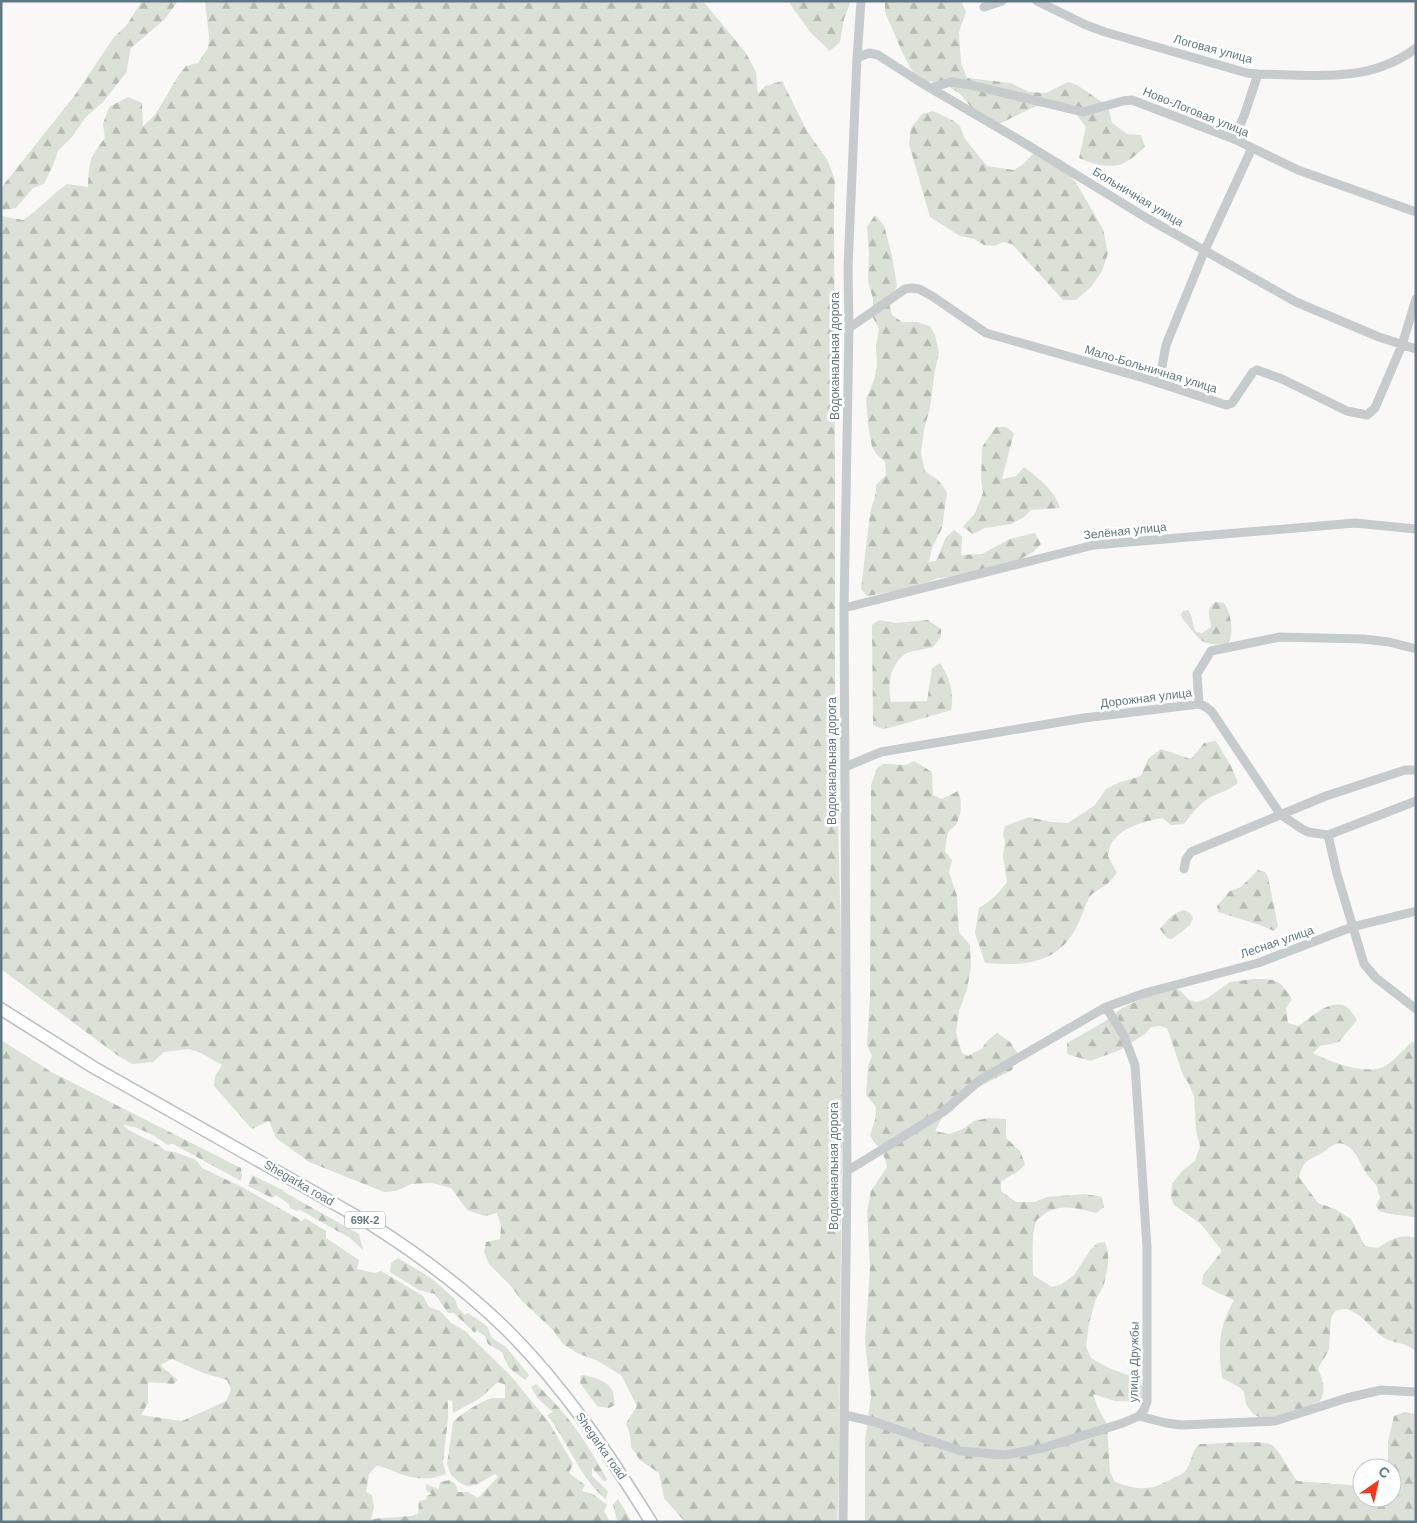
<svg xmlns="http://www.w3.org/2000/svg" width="1417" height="1523" font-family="Arial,sans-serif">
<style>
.forest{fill:url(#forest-firs);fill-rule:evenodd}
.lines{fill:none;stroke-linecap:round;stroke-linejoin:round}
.major-casing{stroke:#b8bec1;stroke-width:14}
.minor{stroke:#c6cbce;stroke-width:9}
.major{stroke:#fff;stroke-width:11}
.labels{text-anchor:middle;stroke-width:5;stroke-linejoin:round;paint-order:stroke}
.shield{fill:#fff;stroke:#90a0a9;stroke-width:1}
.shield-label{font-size:11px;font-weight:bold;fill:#607884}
.street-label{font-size:12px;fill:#607884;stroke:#fff}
</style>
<defs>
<pattern id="forest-firs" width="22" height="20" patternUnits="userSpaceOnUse" patternTransform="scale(1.25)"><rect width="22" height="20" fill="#dbe1d6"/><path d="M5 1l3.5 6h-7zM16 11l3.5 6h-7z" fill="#b5bbb3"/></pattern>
</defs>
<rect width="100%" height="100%" fill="#f9f8f6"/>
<!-- forest -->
<path class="forest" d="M142 1H178L165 19 131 48 126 73 103 102 86 117 72 137 58 151 54 163 44 184 33 188 16 208 4 210 1 208V188L75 95 114 37 126 26Z
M205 1H703L746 53 756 72 758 94 765 86 782 81 807 131 828 161 835 180 834 211 835 467V706L843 1010 839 1479 837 1522H685L664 1498 659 1473 640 1460 631 1447 630 1435 626 1423 637 1406 621 1375 598 1361 577 1353 563 1344 553 1330 521 1300 511 1286 489 1264 484 1252 486 1242 500 1239 501 1226 497 1213 485 1216 467 1210 451 1188 432 1183 411 1184 396 1191 384 1192 309 1162 276 1138 269 1121 252 1129 214 1086 215 1076 222 1065 199 1052 188 1049 164 1052 153 1062 132 1064 117 1055 1 969V216L23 220C39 210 51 195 67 184L88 187C89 163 89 158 105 138L103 124 109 107 128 97 142 103 143 126 155 115 178 76 186 66 198 63 208 48 209 37Z
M788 1H851L844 19 840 42 830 51 811 33Z
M885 1H961L966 12 959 32 961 63 967 78 1011 83 1029 92 1046 93 1068 82 1077 85 1108 106 1112 123 1127 134 1141 135 1145 147C1139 152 1133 158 1126 162 1112 170 1093 164 1079 158L1086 127 1075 113 1052 103 1034 107 999 124 978 115 959 93 941 82 918 81 903 54 885 12Z
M933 111 954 121 960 126 965 139 987 166 1014 170 1022 165 1035 152 1063 166 1078 186 1103 229 1108 253 1102 271 1091 287 1076 300H1063L1012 244 1003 242 995 246 984 245 974 239 960 236 930 217 909 144 911 128 922 114Z
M875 215 884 225 892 256 897 286 889 303 892 315 902 322H916L930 326 935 335 939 353 935 370 930 408 924 429 921 454 925 471 938 480 947 492 942 528 932 548 929 562 936 561 946 537 954 530 962 536 961 555 982 554 1010 539 1035 533 1041 544 1033 552 1017 561 966 575 938 578 912 588 867 596 861 589 870 514C872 503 877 496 876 485L886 475 885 461 878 456 872 447 868 424 866 399 874 380 877 366 876 346 879 329 873 318V299L868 281 869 254 867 227Z
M996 427H1006L1014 433 1002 479 1016 476 1024 467C1038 478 1055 490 1060 508L1031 510 1024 517 1011 524 985 528 973 534 963 527 975 513 983 493 981 479 982 447Z
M1215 602 1224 603C1231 612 1235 636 1227 644 1198 647 1199 637 1182 618L1181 614 1183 611 1188 610C1193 616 1192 625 1196 632L1202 633 1211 627C1210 617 1205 609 1215 602Z
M879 620 895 623 928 620 941 629V637L933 647C927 649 909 651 905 654 890 665 887 685 891 702L927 701 932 668 940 663C949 676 955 694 951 710L900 725 883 729 873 725 872 625Z
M1216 741 1231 766 1238 783C1227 791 1224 791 1213 796 1200 802 1192 814 1184 824L1171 825 1162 818C1143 822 1121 827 1111 844 1109 847 1109 852 1108 856L1117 873C1114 876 1111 881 1107 884 1101 889 1094 891 1089 898 1084 907 1082 917 1077 926 1058 965 1023 966 985 963L975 933 979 908C991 901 999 893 1007 882L1003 856 1005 841 1003 834 1005 826 1029 817 1051 822 1068 823 1095 805 1106 789 1118 783 1141 776 1148 759 1161 749 1191 759 1204 743Z
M914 761 932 772 933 795 942 799 958 791C963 800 961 818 955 826 953 828 950 829 949 831 946 836 946 846 945 851L952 860 949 872 957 896 959 932 970 945 971 967 967 989 959 1011 956 1032 962 1053 968 1056 981 1049 989 1039 997 1033 1010 1042 1018 1054 1012 1070 965 1094 954 1110 943 1116 935 1131 949 1134 963 1129 974 1121 988 1118 1006 1119V1138L1020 1151 1025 1164C1017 1175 1011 1174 1001 1182V1191L1016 1202H1034L1048 1197 1085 1194 1102 1197 1104 1207 1096 1213C1078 1208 1058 1203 1043 1215 1041 1217 1038 1218 1037 1220 1031 1229 1033 1264 1033 1275L1052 1287 1062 1284 1074 1275 1091 1249 1098 1243 1105 1242 1108 1252V1264L1104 1285 1095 1301 1089 1324 1086 1346 1091 1358 1111 1369 1139 1379 1145 1393 1140 1402 1115 1401 1093 1394 1098 1408 1107 1424 1110 1472 1115 1482C1139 1491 1152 1491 1175 1477 1178 1476 1183 1474 1185 1471 1193 1463 1190 1451 1200 1444 1213 1444 1260 1440 1270 1444 1278 1447 1291 1473 1297 1481L1362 1486V1498H1392V1468H1388V1441L1394 1416 1405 1412 1416 1414V1522H865V1441L871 1396 865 1342 870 1267 867 1211 871 1191 887 1167C885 1152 878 1148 870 1136L875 1120 876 1107 866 1095 868 1067 872 1056 867 1045 870 997 871 785 877 768 883 764 906 765Z
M1258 870 1265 872 1268 877 1278 926 1274 931 1260 925 1218 912 1217 906 1230 891 1241 887Z
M1184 910 1190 913 1193 918 1190 925 1172 939 1167 938 1160 929C1167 920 1173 913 1184 910Z
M1254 979C1276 979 1279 979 1292 999L1286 1008 1288 1023 1298 1026C1310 1018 1332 997 1347 1007 1351 1010 1354 1016 1357 1020L1339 1042 1320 1046 1313 1053C1330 1062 1367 1076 1385 1066 1395 1060 1403 1050 1412 1042L1416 1043V1218C1402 1214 1393 1216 1379 1211L1376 1205 1380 1198C1379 1195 1378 1190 1377 1187 1374 1181 1368 1177 1365 1171 1359 1162 1356 1148 1343 1144 1335 1141 1329 1149 1322 1153 1307 1161 1304 1160 1299 1177L1318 1203 1335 1209 1351 1219 1365 1246 1378 1248C1391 1239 1400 1234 1416 1238V1352C1407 1342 1395 1344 1384 1338 1371 1329 1362 1313 1346 1309 1343 1309 1338 1310 1335 1311L1331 1318 1329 1350 1318 1368C1322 1379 1327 1390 1320 1401L1286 1417 1265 1420 1253 1414 1246 1404 1244 1392 1239 1387 1222 1378C1218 1347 1218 1328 1234 1300L1216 1292 1202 1284 1203 1275 1222 1251 1201 1224 1174 1205 1171 1198 1172 1184 1182 1171 1195 1161 1200 1146 1196 1131 1194 1096 1189 1084 1183 1075 1167 1028 1160 1026 1151 1027 1145 1034 1120 1050 1090 1061 1067 1054V1043L1104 1022 1122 1008 1169 986 1181 991 1189 1000 1196 1002 1206 999 1230 982Z
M1 1040 53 1073 241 1168 242 1176 241 1181 173 1144 167 1145C157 1136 137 1126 123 1125 135 1137 152 1138 166 1151L175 1152 196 1160 202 1168 242 1187 302 1221 305 1218 326 1231V1238L359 1260 357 1269 375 1273 381 1271 423 1296 429 1307 440 1311 451 1323 465 1331 511 1376 550 1424 573 1464 569 1473 585 1485 582 1491 593 1494 607 1505 604 1511 610 1522H1ZM172 1359 203 1373 227 1380 231 1390 226 1401 182 1421 141 1415 148 1403V1382L173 1384 178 1380 160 1365ZM498 1382 505 1385V1398C501 1398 497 1398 493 1398 484 1399 459 1415 453 1422L447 1464 451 1475 460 1483 467 1486 476 1485 495 1474 498 1477 478 1498 468 1492H458L456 1485 450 1480 440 1482 439 1489 426 1484V1490L432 1494 426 1496 427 1499 419 1501 418 1514 411 1516 371 1519 374 1507 372 1495 366 1492 369 1474 377 1465C403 1474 418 1485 446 1474L443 1463 448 1418V1400L452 1401 453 1413 479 1399Z
M252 1175 283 1190 284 1192 359 1234 363 1250 350 1238 300 1210 297 1211 290 1208 289 1204 276 1195 272 1198 248 1186Z
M398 1258 431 1278 455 1299 458 1308 465 1315 468 1313 487 1326 492 1338 506 1347 529 1375 525 1380 509 1368 502 1352 488 1344 485 1336 476 1330 475 1333 454 1313H448L435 1294 419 1290 390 1272 391 1263Z
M581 1375C592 1376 609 1381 613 1392 614 1396 614 1401 615 1405L609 1408 597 1406 580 1383Z
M536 1384C568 1414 586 1441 607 1479L605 1482 592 1468V1476L608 1491 606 1499C579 1478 568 1441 547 1415L553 1412 538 1399 531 1387Z
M618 1499 632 1522H620L617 1520 613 1505Z"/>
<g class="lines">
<!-- major casing -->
<g class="major-casing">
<path id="major" d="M1 1009 93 1067 372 1225C421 1256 466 1290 507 1330 564 1387 609 1454 651 1522"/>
</g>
<!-- minor -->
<path class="minor" d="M1037 1 1086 25 1105 32 1247 73 1258 74C1313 75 1369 84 1416 48
M984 7 1002 1
M857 58 869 53 878 55 920 82 1021 141 1145 217 1296 302 1379 337 1416 349
M930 88 951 82 971 85 1083 112 1123 101 1132 100 1234 139 1298 170 1416 212
M1234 139 1244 116 1258 74
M849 328 905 289 912 288 919 289 932 296 986 333 1144 378 1226 405 1232 403 1253 372 1257 370 1282 379 1347 411 1367 415 1375 408 1402 345 1416 299
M1159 383 1166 345 1204 252 1252 148
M844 608 1094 545 1355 523 1416 529
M1199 704 1197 674 1211 651 1280 637 1363 639 1389 642 1416 649
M845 767 881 752 1084 718 1199 704 1206 707 1212 712 1280 814 1302 829 1308 832 1328 835 1337 874 1364 964 1376 978 1416 1009
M1328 835 1416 801
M1184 869 1186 859 1191 852 1326 796 1405 770H1416
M847 1171 943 1112 980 1080 1106 1007 1145 993 1258 963 1352 927 1416 911
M845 1415 875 1422 961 1451 1004 1455 1043 1448 1123 1423 1139 1416 1144 1410 1147 1402V1247L1135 1065 1124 1036 1106 1007
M1139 1416 1166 1423 1182 1425 1275 1421 1347 1398 1381 1390 1416 1392
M843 1522 847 1171 844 608 849 328 848 268 857 58 861 1"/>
<!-- major -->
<use href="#major" class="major"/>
</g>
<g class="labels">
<!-- shield labels -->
<rect class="shield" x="345" y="1211.5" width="40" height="17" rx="4"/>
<g class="shield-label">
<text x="365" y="1224">69К-2</text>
</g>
<!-- street labels -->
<g class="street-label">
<text transform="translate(1213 49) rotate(15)" y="4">Логовая улица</text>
<text transform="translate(1196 112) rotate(22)" y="4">Ново-Логовая улица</text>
<text transform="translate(1138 197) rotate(31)" y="4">Больничная улица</text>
<text transform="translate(835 356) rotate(-90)" y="4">Водоканальная дорога</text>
<text transform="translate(1151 369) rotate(17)" y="4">Мало-Больничная улица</text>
<text transform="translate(1125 531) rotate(-6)" y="4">Зелёная улица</text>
<text transform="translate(1146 698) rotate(-7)" y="4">Дорожная улица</text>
<text transform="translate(832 761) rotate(-90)" y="4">Водоканальная дорога</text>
<text transform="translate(1277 942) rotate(-19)" y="4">Лесная улица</text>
<text transform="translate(834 1166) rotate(-90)" y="4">Водоканальная дорога</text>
<text transform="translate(299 1183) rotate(30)" y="4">Shegarka road</text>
<text transform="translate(1134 1362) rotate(-89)" y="4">улица Дружбы</text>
<text transform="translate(601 1446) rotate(55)" y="4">Shegarka road</text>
</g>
</g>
<!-- border -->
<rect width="1417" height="1523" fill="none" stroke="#607884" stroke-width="5"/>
<!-- north arrow -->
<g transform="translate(1377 1483) rotate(34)"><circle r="24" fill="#ffffff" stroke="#bfc9ce"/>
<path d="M0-4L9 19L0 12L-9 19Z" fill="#f53619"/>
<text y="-8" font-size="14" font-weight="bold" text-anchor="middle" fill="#607884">С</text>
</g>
</svg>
